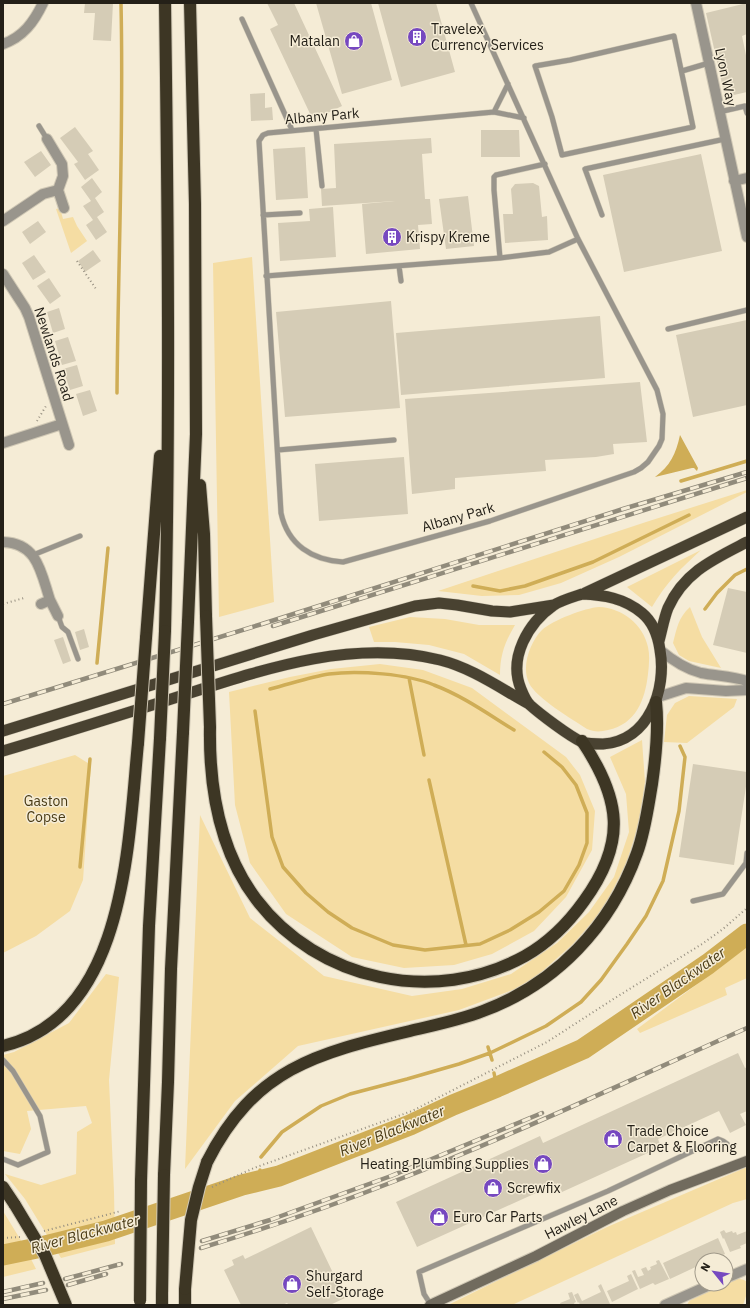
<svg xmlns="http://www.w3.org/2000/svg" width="750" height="1308" font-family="'IBM Plex Sans',sans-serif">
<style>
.green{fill:#f5dda3}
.water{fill:#cfad56}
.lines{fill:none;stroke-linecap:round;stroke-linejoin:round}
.stream{stroke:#cfad56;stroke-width:3.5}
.river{stroke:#cfad56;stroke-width:21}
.building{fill:#d5ccb6}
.service-casing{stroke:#cfc7b4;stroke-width:6}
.minor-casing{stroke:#cfc7b4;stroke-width:12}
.secondary-casing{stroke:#cfc7b4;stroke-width:12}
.trunk-casing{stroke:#cfc7b4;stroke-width:12}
.motorway-casing{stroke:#cfc7b4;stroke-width:14}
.path{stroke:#968f80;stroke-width:2;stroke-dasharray:1 3;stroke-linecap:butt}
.service{stroke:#99958c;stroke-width:5}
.minor{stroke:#99958c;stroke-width:10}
.secondary{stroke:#716b5e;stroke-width:10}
.trunk{stroke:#494231;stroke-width:11}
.motorway{stroke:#3d3624;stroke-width:12}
.rail-casing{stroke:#918b7b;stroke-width:4.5}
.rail{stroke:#f5ecd6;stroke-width:3;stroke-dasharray:9;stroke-linecap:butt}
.motorway-bridge-casing{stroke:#cfc7b4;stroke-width:14;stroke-linecap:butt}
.motorway-bridge{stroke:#3d3624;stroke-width:12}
.labels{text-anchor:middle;stroke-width:3;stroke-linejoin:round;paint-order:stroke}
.poi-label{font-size:14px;fill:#242018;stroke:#f5ecd6;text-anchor:start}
.street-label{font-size:14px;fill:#242018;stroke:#f5ecd6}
.park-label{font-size:14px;fill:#483a14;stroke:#f5ecd6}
.water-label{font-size:15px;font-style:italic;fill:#4b3c17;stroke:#f5ecd6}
</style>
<rect width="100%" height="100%" fill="#f5ecd6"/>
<!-- green -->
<path class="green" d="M60 208 63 219 73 217 77 226 87 241 71 253 56 209Z
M252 257 274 602 219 617 213 263Z
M747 490V492L619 557 561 583 519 595 482 596 438 591 646 522Z
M701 550C681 568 666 583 652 607L627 587Z
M599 607C622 608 643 624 648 647 650 656 649 665 648 674 645 700 636 724 608 730 600 732 594 732 587 729 572 719 536 698 529 683 521 667 530 642 542 630 553 620 585 608 599 607Z
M690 607 702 637 721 668 689 661 679 655 673 643C677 628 678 618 690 607Z
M410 617 445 619 479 625H515C505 642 500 655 500 675L464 654 429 645 395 642H374L369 627Z
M380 664 423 670 472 688 566 757 580 775 595 811 592 850 566 897 534 931 492 954 454 965 404 968 352 957 286 914 250 863 235 805 229 692 290 677 331 669Z
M689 696 737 699 734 707 687 743 664 742 667 715 675 703Z
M642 740 645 782 639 823 626 864 602 911 573 944 537 976 515 989 459 1010 298 1046 235 1101 185 1169 200 815 250 918 324 976 412 996 462 989 511 974 557 943 589 912 614 877 629 832 626 794 610 757Z
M75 755 91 765 83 880 70 911 36 936 3 953V776Z
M747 947V978L725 988 727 995 640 1033 637 1029Z
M106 974 119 977 109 1080 114 1192 115 1244 61 1258 25 1199 5 1174 41 1185 76 1174 77 1132 92 1123 86 1106 27 1111 31 1129 20 1154 3 1151V1055L14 1052 69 1023Z
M747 1167V1199L733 1203 512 1305H448L607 1227Z
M3 1211 25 1247 36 1269 3 1277Z
M736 1278 744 1280 747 1282V1293L743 1305H687L689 1301Z"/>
<!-- water -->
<path class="water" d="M680 435 698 468 697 471 694 468H692L655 477C670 466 676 454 680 435Z"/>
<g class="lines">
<!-- stream -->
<path class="stream" d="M117 393C118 263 124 133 121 3
M681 481 747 461
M473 586 500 591 525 586 593 562 689 515
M705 609 717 593 735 575 747 569
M97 663 108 548
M409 678 424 755
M270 689C290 684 310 677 329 674 358 670 408 674 434 685 463 696 488 714 514 730
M255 711 272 837 283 867 306 893 328 912 352 928 393 945 425 950 480 944 510 930 539 912 564 891 579 865 587 843V813L576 785 562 767 544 752
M429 780 466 945
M80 867 90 759
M488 1047 492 1060
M494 1073 497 1087
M261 1157 282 1132 321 1106 350 1094 407 1079 459 1064 490 1053 546 1026 581 1002 601 980 627 944 646 916 663 881 679 811 685 757 680 746
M260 1170V1181"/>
<!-- river -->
<path class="river" d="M3 1255 37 1248 106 1231 242 1185 279 1176 410 1125 453 1105 497 1087 583 1049 708 964 747 934"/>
</g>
<!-- building -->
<path class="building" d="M85 3H113L111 41 93 40 95 13H84Z
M267 3H294L342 106 313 120 270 29 278 25Z
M316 3H371L392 80 342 94Z
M378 3H436L455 72 401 87Z
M747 3V34L742 36 747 60V92L725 97 706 13Z
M265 93V108L272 107 273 120 251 121 250 94Z
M75 127 93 151 88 154 99 170 85 180 74 164 78 162 60 138Z
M481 130H519L520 157H481Z
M431 138 432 153 422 154 425 199H430L432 224 418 225 420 249 366 254 362 204 395 201 322 206 321 189 336 188 334 144Z
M305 147 308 198 276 200 273 149Z
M41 151 51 165 35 177 24 162Z
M701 154 722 251 624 272 603 175Z
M92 178 102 192 95 198 104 212 97 217 107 232 96 240 86 225 93 220 83 206 91 201 81 187Z
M533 183 539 186 542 217 547 216 548 240 505 243 503 214H513L511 189 515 184Z
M468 196 474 246 446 249 439 199Z
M333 207 336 257 280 261 278 223 310 221 309 209Z
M38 221 46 232 30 244 22 232Z
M93 250 101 261 85 272 78 261Z
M34 255 46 272 33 280 22 263Z
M49 278 61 296 50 304 37 286Z
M391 301 400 408 285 417 276 312Z
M59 308 65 329 53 333 47 312Z
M600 316 605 378 401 395 396 333Z
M747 320V405L693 417 676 335Z
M68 337 76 361 62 365 55 341Z
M77 365 83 386 70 390 63 369Z
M640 382 647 442 613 444 614 454 596 457 545 460 546 471 455 478V489L412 494 405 399Z
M90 390 97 411 83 416 76 394Z
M404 457 408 514 319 521 315 464Z
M728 588 747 592V653L713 645Z
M84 629 89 647 80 650 75 632Z
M63 637 71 661 63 664 54 640Z
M693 764 747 772V780L734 865 679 857Z
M738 1053 745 1068 747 1067V1111L740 1114 746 1125 730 1133 719 1111 658 1139 661 1147 562 1192 558 1183 417 1247 396 1202 540 1136 543 1143Z
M311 1227 345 1298 330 1305H289L287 1303 282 1305H241L224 1270 234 1265 232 1260 243 1255 245 1259Z
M724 1230 726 1233 732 1231 733 1233 736 1232 737 1235 747 1231V1243L740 1246 741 1248 730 1252 724 1238 723 1239 720 1232Z
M718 1238 725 1254 711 1260H702V1264L670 1279 663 1263Z
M659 1260 669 1279 655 1285 653 1283 640 1289 632 1271 635 1270 638 1277 644 1275 641 1269 646 1267 648 1271 651 1269 650 1267 657 1264 656 1261Z
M631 1274 638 1289 612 1302 607 1291 629 1281 627 1276Z
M601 1284 610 1304 607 1305H580L579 1302 578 1303 574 1295 578 1293 582 1301 601 1292 598 1286Z
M572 1292 576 1302 574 1303 575 1305H561L560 1303 570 1299 568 1293Z"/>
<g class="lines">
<!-- service casing -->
<g class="service-casing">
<path id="service" d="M471 3 578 239 657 390 663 414 662 439 659 446 648 462 641 468 634 472 490 521 343 562C312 560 288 545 281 513L259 141 263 135 268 133 494 112 524 118
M242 19 292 130
M674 36 693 127 562 155 552 117 535 66 570 60Z
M682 71 709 63
M494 112 508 84
M719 112 745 106 747 113
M39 126 47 139
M316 129 322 186
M263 215 300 213
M602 215 585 169 725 139
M500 258 494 190V177L496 175 545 164
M399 266 401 281
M266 276 500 258 549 252 578 239
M668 329 747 310
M278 450 394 440
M33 555 80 536
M58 616 62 627 68 632 78 659
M693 901 723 894 746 863 747 853
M3 1060 13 1071 40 1116 48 1152 18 1165 3 1159
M431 1305 424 1294 419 1272 608 1191 718 1139 723 1141 727 1144"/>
</g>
<!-- minor casing -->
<g class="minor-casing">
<path id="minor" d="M696 3 747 237
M3 44C23 37 34 22 43 3
M47 139 62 164 63 176 58 190 64 208
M734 181 747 178
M3 221 43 194 58 190
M3 274 25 308 29 317 69 445
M3 443 62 424
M3 542C38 543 41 573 50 600L41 604
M50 600 58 616
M660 650C672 660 685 669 701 673 717 676 732 676 747 681
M658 697 686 688 726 691 747 690
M726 1278 747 1269
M665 1305 712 1284"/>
</g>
<!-- secondary casing -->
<g class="secondary-casing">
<path id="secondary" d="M430 1305 536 1256 623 1211 670 1190 747 1161"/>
</g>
<!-- trunk casing -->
<g class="trunk-casing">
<path id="trunk" d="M585 593 747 517
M582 594C604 595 624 598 642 613 653 622 658 636 660 650 667 689 649 741 603 744 596 744 588 744 582 742 569 736 540 714 530 705 526 701 523 694 521 689 508 658 528 623 554 605 562 600 573 597 582 594Z
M659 641C662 630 664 618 668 608 684 572 714 559 747 542
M3 731 313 635 415 606 439 603 457 605 492 611 510 612 554 605
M3 751C57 735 111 718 165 701 253 673 347 637 440 660 472 668 500 688 529 704"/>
</g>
<!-- motorway casing -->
<g class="motorway-casing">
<path id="motorway" d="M200 485 204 534 206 616
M188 622 196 434 195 204 190 3
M165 631C170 422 168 212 165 3
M146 638 160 456
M210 727C209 786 219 850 256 899 318 981 435 1006 525 956 548 943 569 922 584 901 627 842 621 799 582 741
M3 1046C126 1017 128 844 138 743
M207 1162C254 1069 316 1053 410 1031 435 1025 460 1020 483 1011 556 984 611 926 637 853 645 831 648 807 652 784 656 756 659 729 656 702
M164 1175 168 1082 171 969 183 732
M141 1181 149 926 160 738
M3 1187 15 1205
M162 1305V1295
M185 1305V1289"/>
</g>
<!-- path -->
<path class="path" d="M77 261 96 289
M37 421 46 406
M3 604 24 598
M212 1187 254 1168 412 1111 547 1042 615 998 702 944 723 929 747 908
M44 1231 121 1211
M3 1238 20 1237"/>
<!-- service -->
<use href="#service" class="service"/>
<!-- minor -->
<use href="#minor" class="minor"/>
<!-- secondary -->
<use href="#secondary" class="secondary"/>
<!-- trunk -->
<use href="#trunk" class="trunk"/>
<!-- motorway -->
<use href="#motorway" class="motorway"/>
<!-- rail casing -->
<g class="rail-casing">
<path id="rail" d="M273 626 747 478
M3 704 262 624 623 509 747 472
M202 1241 270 1220 391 1176 542 1113
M201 1248C267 1228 332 1206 395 1181 514 1135 630 1080 747 1028
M65 1279 121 1264
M68 1285 106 1274
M3 1292 43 1283
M3 1299 46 1290"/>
</g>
<!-- rail -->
<use href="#rail" class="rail"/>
<!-- motorway-bridge casing -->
<g class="motorway-bridge-casing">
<path id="motorway-bridge" d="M206 616 210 727
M183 732 188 622
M160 738 165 631
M138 743 146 638
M15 1205 45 1255 66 1305
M185 1289 191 1220 199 1187 207 1162
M162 1295 164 1175
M140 1301 141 1181"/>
</g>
<!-- motorway-bridge -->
<use href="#motorway-bridge" class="motorway-bridge"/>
</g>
<!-- icons -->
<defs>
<g id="building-disc" transform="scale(1)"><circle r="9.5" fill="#7648c0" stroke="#f5ecd6"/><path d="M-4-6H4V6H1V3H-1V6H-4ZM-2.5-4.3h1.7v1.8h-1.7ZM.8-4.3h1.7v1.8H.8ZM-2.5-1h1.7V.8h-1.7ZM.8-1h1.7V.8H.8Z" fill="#fff"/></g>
<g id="shop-disc" transform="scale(1)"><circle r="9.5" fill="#7648c0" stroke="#f5ecd6"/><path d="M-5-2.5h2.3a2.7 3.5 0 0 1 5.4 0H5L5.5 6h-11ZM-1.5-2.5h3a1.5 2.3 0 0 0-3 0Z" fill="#fff"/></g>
</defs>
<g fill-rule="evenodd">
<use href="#building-disc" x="417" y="37"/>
<use href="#shop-disc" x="354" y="41"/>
<use href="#building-disc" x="392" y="237"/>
<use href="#shop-disc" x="613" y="1139"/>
<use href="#shop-disc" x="543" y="1164"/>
<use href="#shop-disc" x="493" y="1188"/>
<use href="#shop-disc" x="439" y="1217"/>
<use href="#shop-disc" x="292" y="1284"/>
</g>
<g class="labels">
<!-- poi labels -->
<g class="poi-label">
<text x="431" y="34">Travelex<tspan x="431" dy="16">Currency Services</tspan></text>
<text x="340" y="46" text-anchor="end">Matalan</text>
<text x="406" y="242">Krispy Kreme</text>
<text x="627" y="1136">Trade Choice<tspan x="627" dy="16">Carpet &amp; Flooring</tspan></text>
<text x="529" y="1169" text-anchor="end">Heating Plumbing Supplies</text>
<text x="507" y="1193">Screwfix</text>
<text x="453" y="1222">Euro Car Parts</text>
<text x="306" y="1281">Shurgard<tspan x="306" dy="16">Self-Storage</tspan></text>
</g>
<!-- street labels -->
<g class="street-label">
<text transform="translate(726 77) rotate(78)" y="5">Lyon Way</text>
<text transform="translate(322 116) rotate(-5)" y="5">Albany Park</text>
<text transform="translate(54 354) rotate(72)" y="5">Newlands Road</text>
<text transform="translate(458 517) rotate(-16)" y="5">Albany Park</text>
<text transform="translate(581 1217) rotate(-27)" y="5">Hawley Lane</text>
</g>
<!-- park labels -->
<g class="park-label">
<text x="46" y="806">Gaston<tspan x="46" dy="16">Copse</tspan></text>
</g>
<!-- water labels -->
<g class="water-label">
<text transform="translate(678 983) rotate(-35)" y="5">River Blackwater</text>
<text transform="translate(392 1131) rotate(-22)" y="5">River Blackwater</text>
<text transform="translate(85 1234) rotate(-15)" y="5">River Blackwater</text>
</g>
</g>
<!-- border -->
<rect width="750" height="1308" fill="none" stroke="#242018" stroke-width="8"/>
<!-- north arrow -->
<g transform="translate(714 1272) rotate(300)"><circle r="19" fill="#f5ecd6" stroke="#a19a8a"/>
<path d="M0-3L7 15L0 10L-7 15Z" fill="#7648c0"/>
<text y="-6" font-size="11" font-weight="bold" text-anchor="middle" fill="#242018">N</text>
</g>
</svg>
